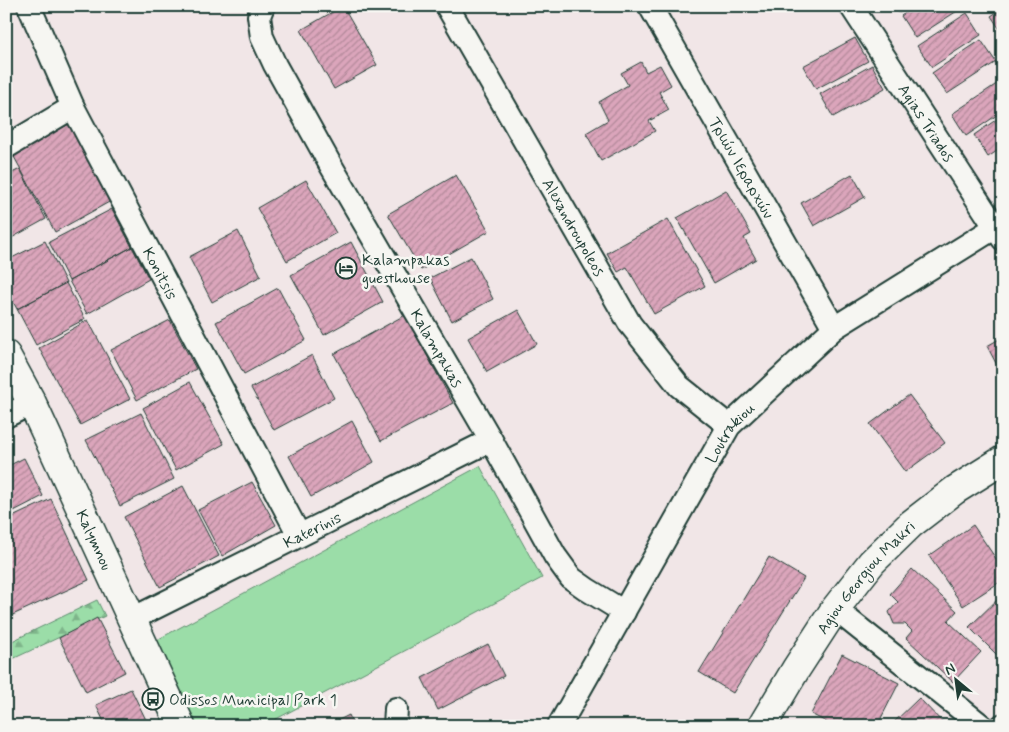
<svg xmlns="http://www.w3.org/2000/svg" width="1009" height="732" font-family="Mynerve,sans-serif">
<style>
.green{fill:#9bdda8;stroke:#5d8d6e}
.forest{fill:url(#forest-firs);stroke:#5d8d6e}
.building{fill:url(#building-hatch);stroke:#1f3d34}
.lines{fill:none;stroke-linecap:round;stroke-linejoin:round}
.street-casing{stroke:#1f3d34;stroke-width:26}
.secondary-casing{stroke:#1f3d34;stroke-width:31}
.street{stroke:#f6f6f2;stroke-width:22}
.secondary{stroke:#f6f6f2;stroke-width:28}
.labels{text-anchor:middle;stroke-width:5;stroke-linejoin:round;paint-order:stroke}
.street-label{font-size:16px;fill:#1f3d34;stroke:#f6f6f2}
.poi-label{font-size:16px;fill:#1f3d34;stroke:#f6f6f2;text-anchor:start}
</style>
<defs>
<pattern id="forest-firs" width="22" height="20" patternUnits="userSpaceOnUse" patternTransform="scale(1.25)"><rect width="22" height="20" fill="#9bdda8"/><path d="M5 1l3.5 6h-7zM16 11l3.5 6h-7z" fill="#7eb48a"/></pattern>
<pattern id="building-hatch" width="6" height="6" patternUnits="userSpaceOnUse" patternTransform="scale(1.25)"><rect width="6" height="6" fill="#dba5bb"/><path d="M-1 1l2-2M0 6l6-6M5 7l2-2" fill="none" stroke="#b18899"/></pattern>
</defs>
<rect width="100%" height="100%" fill="#f1e6e7"/>
<filter id="ink" filterUnits="userSpaceOnUse"><feTurbulence type="fractalNoise" baseFrequency=".02" numOctaves="2"/><feDisplacementMap in="SourceGraphic" scale="10" xChannelSelector="R" yChannelSelector="G"/><feConvolveMatrix kernelMatrix="1 2 1 2 8 2 1 2 1" color-interpolation-filters="sRGB"/></filter>
<g filter="url(#ink)">
<!-- green -->
<path class="green" d="M480 466 542 578 263 726H197L155 641Z"/>
<!-- forest -->
<path class="forest" d="M97 600 105 616 6 662V644Z"/>
<!-- building -->
<path class="building" d="M343 6 377 65 334 89 301 30Z
M894 6H910L899 13Z
M915 6H965L915 38 901 16Z
M1003 8V34L991 16Z
M967 13 981 35 932 67 917 46Z
M855 38 868 61 816 89 803 66Z
M981 40 996 62 947 94 932 73Z
M641 62 646 72 660 65 671 85 659 92 669 110 649 121 655 131 601 161 586 133 608 120 599 102 628 85 621 73Z
M872 65 885 88 833 117 820 94Z
M1001 81 1003 84V111L966 136 952 114Z
M1003 115V147L988 157 974 135Z
M69 124 111 201 55 232 13 155Z
M20 169 46 219 6 241V176Z
M852 174 865 197 814 226 801 203Z
M456 175 489 231 421 270 388 214Z
M306 180 336 233 287 261 257 208Z
M726 190 751 234 744 238 756 259 714 283 677 218Z
M112 209 132 247 69 281 49 242Z
M668 219 705 286 654 314 627 267 618 272 607 253Z
M238 231 261 276 212 302 189 257Z
M45 241 66 283 17 309 6 289V261Z
M351 242 383 302 324 335 291 275Z
M132 247 149 279 87 314 69 281Z
M471 257 493 299 452 321 430 278Z
M66 283 85 319 36 345 17 309Z
M278 288 306 340 244 374 216 322Z
M518 310 537 344 487 372 468 338Z
M405 315 453 403 381 441 334 354Z
M88 320 130 399 80 425 39 348Z
M170 320 196 369 137 400 111 350Z
M1003 337V367L999 369 987 346Z
M312 355 334 398 274 430 251 388Z
M190 382 224 444 176 470 143 408Z
M909 395 945 443 905 472 870 424Z
M141 413 174 479 120 506 86 440Z
M352 421 374 462 311 497 289 456Z
M24 458 43 496 6 515V467Z
M252 482 276 525 222 556 198 510Z
M183 486 219 556 160 587 124 517Z
M51 499 89 580 6 618V520Z
M973 525 1003 569V580L963 606 929 556Z
M769 557 804 578 733 693 699 672Z
M912 569 957 611 948 621 981 652 953 682 906 638 912 631 905 624H894L889 612 898 602 890 594Z
M1003 594V661L969 627Z
M97 618 125 672 86 692 59 638Z
M488 644 504 676 438 710 422 678Z
M842 654 899 683 877 726H834L811 714Z
M131 689 149 726H106L96 705Z
M919 698 946 726H890Z
M349 715 354 726H327Z"/>
<g class="lines">
<!-- street casing -->
<g class="street-casing">
<g id="street">
<path id="s1" d="M29 6 73 107 299 535"/>
<path id="s2" d="M263 6 259 16 262 37 275 65 330 164 491 440 555 556 571 578 588 590 624 612"/>
<path id="s3" d="M447 6 630 324 679 386 729 426"/>
<path id="s4" d="M650 6 834 328"/>
<path id="s5" d="M851 6 1003 239"/>
<path d="M6 147 73 107"/>
<path d="M6 416 32 403"/>
<path d="M835 609 982 726"/>
<path id="s6" d="M132 619 491 440"/>
<path d="M395 726 396 709"/>
<path id="s7" d="M559 726 729 426 834 328 996 227"/>
<path d="M1002 726 1003 725"/>
</g>
</g>
<!-- secondary casing -->
<g class="secondary-casing">
<g id="secondary">
<path id="s8" d="M6 355 32 403 181 726"/>
<path id="s9" d="M762 726 796 669 835 609 872 562 911 524 955 490 1003 460"/>
</g>
</g>
<!-- street -->
<use href="#street" class="street"/>
<!-- secondary -->
<use href="#secondary" class="secondary"/>
</g>
</g>
<!-- icons -->
<defs>
<g id="hotel-ring" transform="scale(1.125)"><circle r="9.5" fill="#f6f6f2" stroke="#1f3d34" stroke-width="1.5"/><path d="M-6-4.5h1.5V1H6V5H4.5V3h-9V5H-6ZM-4 0a1.8 1.8 0 1 1 3.6 0ZM.5 0V-2.5h3Q6-2.5 6 0Z" fill="#1f3d34"/></g>
<g id="bus-ring" transform="scale(1.125)"><circle r="9.5" fill="#f6f6f2" stroke="#1f3d34" stroke-width="1.5"/><path d="M-5-6H5V4H4V6H2V4H-2V6H-4V4H-5ZM-3.5-4V0h7V-4ZM-3.5 1.2v1.5H-2V1.2ZM2 1.2v1.5H3.5V1.2Z" fill="#1f3d34"/></g>
</defs>
<g fill-rule="evenodd">
<use href="#hotel-ring" x="346" y="268"/>
<use href="#bus-ring" x="153" y="699"/>
</g>
<g class="labels">
<!-- street labels -->
<g class="street-label">
<text dy="6" stroke="none"><textPath href="#s5" startOffset="139">Agias Triados</textPath></text>
<text dy="6" stroke="none"><textPath href="#s4" startOffset="186">Τριών Ιεραρχών</textPath></text>
<text dy="6" stroke="none"><textPath href="#s3" startOffset="255">Alexandroupoleos</textPath></text>
<text dy="6" stroke="none"><textPath href="#s1" startOffset="298">Konitsis</textPath></text>
<text dy="6" stroke="none"><textPath href="#s2" startOffset="389">Kalampakas</textPath></text>
<text dy="6" stroke="none"><textPath href="#s7" startOffset="340">Loutrakiou</textPath></text>
<text dy="6" stroke="none"><textPath href="#s6" startOffset="201">Katerinis</textPath></text>
<text dy="6" stroke="none"><textPath href="#s8" startOffset="205">Kalymnou</textPath></text>
<text dy="6" stroke="none"><textPath href="#s9" startOffset="182">Agiou Georgiou Makri</textPath></text>
</g>
<!-- poi labels -->
<g class="poi-label">
<text x="362" y="265">Kalampakas<tspan x="362" dy="18">guesthouse</tspan></text>
<text x="169" y="705">Odissos Municipal Park 1</text>
</g>
</g>
<!-- margin -->
<rect width="1009" height="732" fill="none" stroke="#f6f6f2" stroke-width="25"/>
<rect x="12" y="12" width="984" height="707" fill="none" stroke="#1f3d34" stroke-width="2" filter="url(#ink)"/>
<!-- north arrow -->
<g transform="translate(956 680) rotate(331)" stroke="#f6f6f2" stroke-width="4" paint-order="stroke">
<path d="M0-4L9 19L0 12L-9 19Z" fill="#1f3d34"/>
<text y="-8" font-size="14" font-weight="bold" text-anchor="middle" fill="#1f3d34">N</text>
</g>
</svg>
